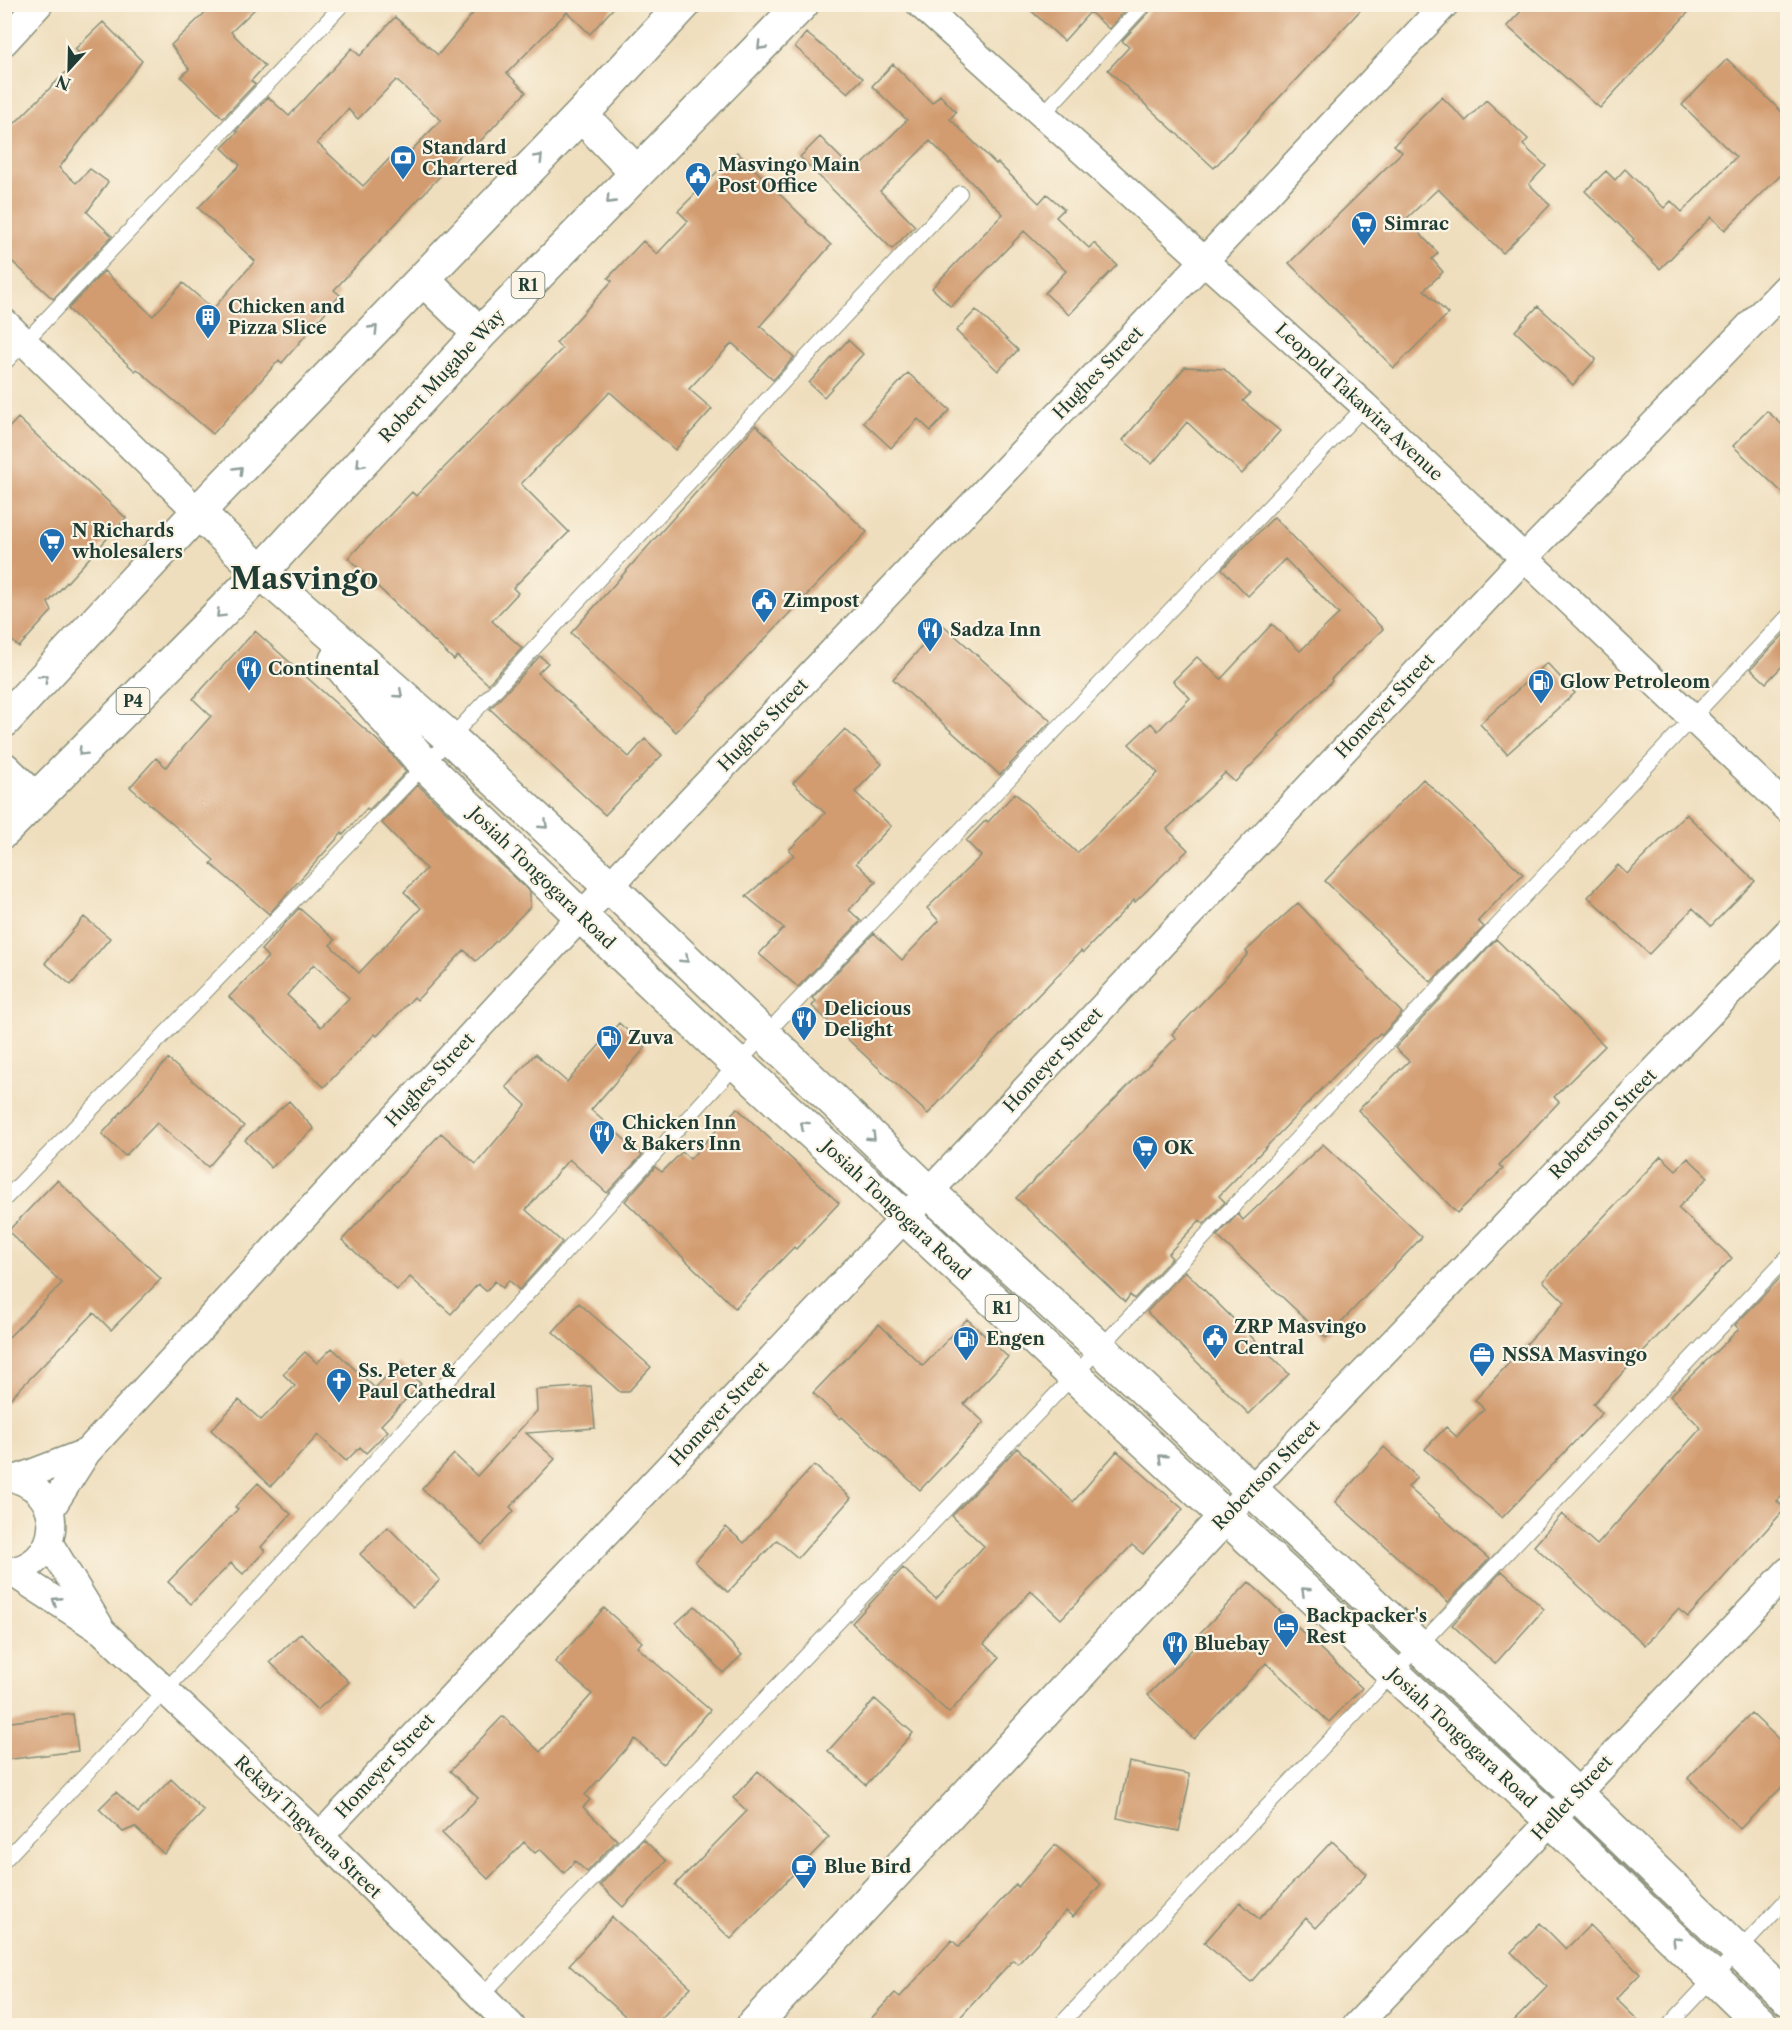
<svg xmlns="http://www.w3.org/2000/svg" width="1792" height="2030" font-family="'Libre Caslon Text',serif">
<style>
.building{fill:#d29b70;fill-rule:evenodd}
.lines{fill:none;stroke-linecap:round;stroke-linejoin:round}
.service-casing{stroke:#878e78;stroke-width:16}
.minor-casing{stroke:#878e78;stroke-width:30}
.tertiary-casing{stroke:#878e78;stroke-width:36}
.trunk-casing{stroke:#878e78;stroke-width:36}
.service{stroke:#fff;stroke-width:14}
.minor{stroke:#fff;stroke-width:27}
.tertiary{stroke:#fff;stroke-width:33}
.trunk{stroke:#fff;stroke-width:33}
.oneway{stroke:#8f9e9a}
.labels{text-anchor:middle;stroke-width:4.5;stroke-linejoin:round;paint-order:stroke}
.shield{fill:#fcf5e5;stroke:#617469;stroke-width:1.5}
.shield-label{font-size:16px;font-weight:bold;fill:#1f3d34}
.poi-label{font-size:18px;font-weight:bold;fill:#1f3d34;stroke:#fcf5e5;text-anchor:start}
.street-label{font-size:18px;fill:#1f3d34;stroke:#fcf5e5}
.town-label{font-size:30px;font-weight:bold;fill:#1f3d34;stroke:#fcf5e5}
</style>
<rect width="100%" height="100%" fill="#fcf5e5"/>
<filter id="ink" filterUnits="userSpaceOnUse"><feTurbulence type="fractalNoise" baseFrequency=".0167" numOctaves="2"/><feDisplacementMap in="SourceGraphic" scale="12" xChannelSelector="R" yChannelSelector="G"/><feConvolveMatrix kernelMatrix="1 2 1 2 8 2 1 2 1" color-interpolation-filters="sRGB"/></filter>
<filter id="wash" filterUnits="userSpaceOnUse"><feTurbulence type="fractalNoise" baseFrequency=".008" numOctaves="4" result="noise"/><feDisplacementMap in="SourceGraphic" scale="24" xChannelSelector="R" yChannelSelector="G"/><feGaussianBlur stdDeviation="1.35" result="paint"/><feColorMatrix in="noise" values="0 0 0 0 0 0 0 0 0 0 0 0 0 0 0 0 0 1.4 0 .05"/><feComposite in="paint" operator="in"/></filter>
<g filter="url(#wash)">
<rect width="100%" height="100%" fill="#efdebd"/>
<g id="blocks">
<!-- building -->
<path class="building" d="M214 4H260L231 32 265 66 251 81 255 84 223 118 181 77 189 69 171 45Z
M481 4H617L590 34 567 12 507 73 526 92 473 149 469 145 334 290 340 295 282 363 279 360 213 434 137 369 135 371 68 309 104 271 153 316 183 283 213 309 255 261 198 208 240 165 222 148 238 132 236 131 268 97 289 116 352 48 360 56 395 17 438 55ZM396 80 441 120 403 159 393 155 363 186 317 143 348 109 358 119Z
M1024 4H1131L1109 29 1090 12 1064 41Z
M1153 4H1366L1214 168 1108 70 1129 47 1122 41 1151 10Z
M1528 4H1696L1600 108 1507 26Z
M103 22 142 61 59 168 76 183 90 169 108 182 87 212 112 236 53 299 4 254V134L82 56 75 49Z
M806 33 863 78 848 93 795 47Z
M1727 59 1788 118V168L1725 230 1711 217 1660 269 1632 241 1634 239 1585 191 1606 171 1615 180 1625 169 1664 208 1671 201 1682 212 1736 157 1682 105Z
M893 64 932 103 940 95 956 112 950 119 996 164 998 163 1039 203 1047 194 1064 209 1056 217 1089 248 1094 243 1117 265 1069 315 1045 293 1066 271 1024 231 951 307 932 288 1003 214 930 141 880 191 915 226 892 249 800 157 820 137 855 172 907 120 872 86Z
M1442 97 1466 121 1486 100 1528 139 1523 145 1546 166 1529 184 1550 205 1503 253 1438 189 1406 219 1438 253 1432 259 1443 272 1424 290 1448 314 1394 368 1289 263 1402 152 1394 145Z
M737 152 807 221 806 222 831 245 760 326 794 357 773 380 732 343 689 389 712 409 675 450 610 392 521 484 569 532 513 588 518 593 492 621 522 648 488 684 457 656 454 660 348 558 412 492 416 496 562 349 556 343 612 281 608 278 643 241 657 254 688 221 678 211Z
M1538 306 1596 359 1573 385 1515 331Z
M976 310 1018 350 998 371 956 331Z
M848 340 863 354 824 397 809 383Z
M1185 367 1224 369 1250 394 1243 401 1280 431 1242 474 1187 422 1152 464 1123 440Z
M908 373 950 410 931 431 918 419 891 448 863 422Z
M1767 411 1788 430V498L1733 446Z
M18 418 126 518 48 603 52 611 19 647 4 634V433Z
M756 425 867 532 676 732 571 633Z
M1274 517 1383 629 1331 679 1332 681 1278 735 1280 736 1235 782 1225 773 1167 829 1188 850 1135 902 1134 900 1083 953 1081 951 1014 1020 928 1114 812 1006 816 1001 812 998 874 933 902 960 939 921 927 908 981 856 966 841 986 820 988 822 1015 793 1077 853 1158 773 1129 744 1151 723 1158 731 1190 698 1173 681 1197 657 1221 679 1272 624 1300 651 1339 614 1285 559 1248 596 1222 569Z
M942 624 1051 721 1000 775 893 679Z
M1788 630V660L1766 683 1751 669Z
M255 631 388 750 406 772 369 810 367 808 343 835 342 833 269 914 211 864 214 860 130 787 156 758 166 767 211 716 193 699Z
M540 656 548 663 538 673 629 757 645 739 662 755 605 815 490 709Z
M1547 663 1575 693 1507 754 1480 724Z
M845 729 882 764 855 792 891 826 856 863 876 882 849 910 861 921 798 987 759 954 784 928 746 896 794 855 789 850 825 813 793 783Z
M1423 779 1523 874 1478 921 1484 927 1431 982 1325 881Z
M418 785 530 892V907L476 961 464 950 417 1000 414 997 377 1036 375 1034 324 1087 229 997 268 957 261 950 299 908 335 940 330 945 359 973 421 908 404 892 426 869 382 823ZM314 964 349 998 321 1027 287 995Z
M1686 814 1755 881 1711 926 1693 908 1649 954 1588 897 1618 865 1627 874Z
M1298 903 1402 1013 1382 1035 1380 1033 1345 1065 1219 1196 1225 1202 1204 1224 1200 1220 1168 1254 1172 1258 1134 1299 1130 1295 1125 1302 1016 1198 1176 1038 1172 1034 1248 954 1246 951Z
M84 917 110 938 71 985 45 963Z
M1496 939 1605 1046 1554 1097 1559 1102 1499 1165 1503 1169 1457 1213 1358 1110 1409 1061 1395 1048Z
M619 1023 646 1047 591 1110 642 1155 607 1193 569 1159 526 1210 562 1242 519 1290 509 1280 503 1288 495 1281 486 1291 478 1284 451 1314 410 1277 397 1290 342 1240 441 1133 476 1164 526 1105 506 1087 535 1054 567 1082Z
M168 1059 244 1126 208 1167 157 1123 125 1156 102 1134Z
M289 1101 314 1129 271 1168 245 1140Z
M737 1108 839 1203 796 1249 794 1247 735 1308 625 1201 655 1167 662 1172 682 1152 690 1159Z
M1323 1144 1422 1237 1326 1338 1217 1236 1238 1214 1243 1220Z
M1661 1156 1676 1170 1688 1158 1708 1177 1678 1208 1732 1258 1593 1404 1602 1413 1502 1518 1425 1449 1446 1427 1457 1437 1484 1409 1475 1400 1565 1302 1543 1281Z
M57 1180 161 1279 111 1330 94 1313 4 1405V1342L62 1283 8 1231Z
M1788 1270V1490L1777 1501 1785 1509 1688 1617 1678 1609 1645 1645 1534 1546 1562 1514 1597 1545 1701 1428 1670 1396 1739 1329 1735 1325Z
M1185 1271 1289 1374 1249 1414 1147 1312Z
M579 1303 651 1367 628 1392H620L553 1332Z
M967 1319 1008 1357 964 1404 984 1422 920 1490 842 1417 840 1419 813 1393 879 1324 923 1366Z
M332 1348 375 1388 399 1363 421 1384 381 1425 388 1431 366 1453 360 1447 346 1461 318 1435 271 1486 211 1430 239 1400 261 1420 295 1386 283 1374 305 1352 317 1363Z
M591 1386 595 1428 526 1433 555 1459 510 1507 514 1511 482 1545 422 1489 454 1454 477 1476 537 1411 536 1390Z
M1384 1447 1417 1477 1408 1487 1489 1559 1448 1602 1335 1502Z
M1017 1448 1073 1502 1117 1451 1183 1509 1143 1554 1132 1545 1061 1619 1031 1591 984 1644 999 1658 949 1713 852 1623 903 1568 936 1599 984 1546 952 1516Z
M814 1465 851 1498 798 1558 777 1540 728 1592 695 1562 726 1527 744 1543Z
M258 1483 291 1514 261 1547 265 1551 243 1574 231 1563 191 1604 168 1582 238 1509 235 1507Z
M388 1527 440 1580 413 1607 360 1554Z
M1502 1571 1544 1609 1495 1664 1452 1625Z
M1249 1582 1362 1688 1329 1722 1266 1663 1194 1739 1148 1695 1203 1638 1199 1634Z
M695 1606 742 1655 723 1673 676 1623Z
M604 1608 642 1642 637 1647 710 1710 663 1764 635 1739 585 1795 590 1800 583 1807 617 1840 587 1872 575 1861 564 1873 540 1849 535 1853 524 1842 488 1879 442 1833 478 1798 450 1771 503 1716 540 1752 592 1694 555 1662Z
M301 1633 349 1682 317 1710 270 1662Z
M875 1699 913 1733 866 1785 828 1751Z
M1751 1713 1788 1748V1781L1740 1829 1688 1778Z
M73 1714 78 1751 4 1760V1723Z
M1129 1762 1189 1774V1783L1179 1831 1117 1818Z
M758 1771 829 1837 731 1939 675 1885 747 1811 733 1798Z
M171 1779 204 1811 164 1854 135 1827 123 1832 99 1809 116 1792 138 1813Z
M643 1839 666 1861 623 1907 600 1885Z
M1332 1841 1367 1874 1316 1928 1306 1918 1251 1982 1204 1943 1240 1902 1259 1919Z
M1055 1845 1101 1884 1073 1917 1066 1911 1018 1964 1013 1960 953 2025H865L895 1993 900 1997 952 1940 959 1947 1016 1884 1018 1887Z
M612 1917 691 1987 655 2025H635L569 1965Z
M1540 1923 1566 1949 1590 1925 1640 1974 1616 1999 1643 2025H1510L1547 1987 1511 1952Z"/>
</g>
</g>
<g filter="url(#ink)">
<use href="#blocks" fill-opacity="0" stroke="#878e78" stroke-width="1.5"/>
<g class="lines">
<!-- service casing -->
<g class="service-casing">
<path id="service" d="M1420 4 1433 17
M1043 114 1144 4
M4 364 343 4
M4 1200 425 765 960 193
M4 1861 165 1691 737 1064 1365 406
M481 1996 1100 1348 1788 616
M1059 2026 1788 1256
M1668 2026 1788 1898"/>
</g>
<!-- minor casing -->
<g class="minor-casing">
<path id="minor" d="M920 4 1365 406 1788 809
M4 42 39 4
M4 322 198 512
M4 1476C74 1487 61 1572 4 1571
M19 1478 87 1452
M50 1510 87 1452 581 916 1205 260 1445 4
M1225 1517 1788 932
M49 1543 99 1625
M10 1571 102 1631 320 1836 511 2026
M320 1836 929 1192 1525 557 1788 286
M1356 2026 1788 1571"/>
</g>
<!-- tertiary casing -->
<g class="tertiary-casing">
<path id="tertiary" d="M753 2026 1225 1517"/>
</g>
<!-- trunk casing -->
<g class="trunk-casing">
<path id="trunk" d="M581 115 637 173
M423 279 480 334
M198 512 261 572 450 738 609 886 929 1192 1100 1348 1576 1794 1788 1999
M336 660 425 765 581 916 737 1064 905 1218 1551 1820 1763 2026
M4 721 198 512 581 115 684 4
M4 769 35 799
M4 831 261 572 480 334 802 4"/>
</g>
<!-- service -->
<use href="#service" class="service"/>
<!-- minor -->
<use href="#minor" class="minor"/>
<!-- tertiary -->
<use href="#tertiary" class="tertiary"/>
<!-- trunk -->
<use href="#trunk" class="trunk"/>
</g>
<!-- one-way arrows -->
<defs><path id="oneway-chevron" d="M-2-3.5L2.5 0L-2 3.5" fill="none" stroke-width="1.6" stroke-linecap="round" stroke-linejoin="round" transform="scale(1.5)"/></defs>
<g class="oneway">
<use href="#oneway-chevron" transform="translate(761 46) rotate(134)"/>
<use href="#oneway-chevron" transform="translate(539 158) rotate(-46)"/>
<use href="#oneway-chevron" transform="translate(610 200) rotate(134)"/>
<use href="#oneway-chevron" transform="translate(374 329) rotate(-46)"/>
<use href="#oneway-chevron" transform="translate(360 464) rotate(133)"/>
<use href="#oneway-chevron" transform="translate(239 470) rotate(-46)"/>
<use href="#oneway-chevron" transform="translate(220 614) rotate(135)"/>
<use href="#oneway-chevron" transform="translate(44 678) rotate(-47)"/>
<use href="#oneway-chevron" transform="translate(399 694) rotate(41)"/>
<use href="#oneway-chevron" transform="translate(82 752) rotate(135)"/>
<use href="#oneway-chevron" transform="translate(544 825) rotate(43)"/>
<use href="#oneway-chevron" transform="translate(685 959) rotate(44)"/>
<use href="#oneway-chevron" transform="translate(804 1125) rotate(-138)"/>
<use href="#oneway-chevron" transform="translate(872 1137) rotate(44)"/>
<use href="#oneway-chevron" transform="translate(1162 1458) rotate(-137)"/>
<use href="#oneway-chevron" transform="translate(1305 1591) rotate(-137)"/>
<use href="#oneway-chevron" transform="translate(56 1601) rotate(-147)"/>
<use href="#oneway-chevron" transform="translate(1676 1940) rotate(-136)"/>
</g>
</g>
<!-- icons -->
<defs>
<g id="bank-pin" transform="scale(1.35)"><path d="M0 17L-7.5 6A9.5 9.5 0 1 1 7.5 6Z" fill="#1f6fb2" stroke="#fcf5e5"/><path d="M-6-4H6V4H-6ZM0-2.3a2.3 2.3 0 1 0 0 4.6a2.3 2.3 0 1 0 0-4.6Z" fill="#fff"/></g>
<g id="civic-pin" transform="scale(1.35)"><path d="M0 17L-7.5 6A9.5 9.5 0 1 1 7.5 6Z" fill="#1f6fb2" stroke="#fcf5e5"/><path d="M-.6-6.5H3V-4.5H.6V-3L4-1V1h2V6H-6V1h2V-1L-.6-3ZM-1.2 2.5V6h2.4V2.5Z" fill="#fff"/></g>
<g id="supermarket-pin" transform="scale(1.35)"><path d="M0 17L-7.5 6A9.5 9.5 0 1 1 7.5 6Z" fill="#1f6fb2" stroke="#fcf5e5"/><path d="M-6-5.5h2.5l.6 2H6L4.5 2H-2.5L-4.4-4H-6ZM-1.5 3.2a1.3 1.3 0 1 0 .1 0ZM3 3.2a1.3 1.3 0 1 0 .1 0Z" fill="#fff"/></g>
<g id="building-pin" transform="scale(1.35)"><path d="M0 17L-7.5 6A9.5 9.5 0 1 1 7.5 6Z" fill="#1f6fb2" stroke="#fcf5e5"/><path d="M-4-6H4V6H1V3H-1V6H-4ZM-2.5-4.3h1.7v1.8h-1.7ZM.8-4.3h1.7v1.8H.8ZM-2.5-1h1.7V.8h-1.7ZM.8-1h1.7V.8H.8Z" fill="#fff"/></g>
<g id="restaurant-pin" transform="scale(1.35)"><path d="M0 17L-7.5 6A9.5 9.5 0 1 1 7.5 6Z" fill="#1f6fb2" stroke="#fcf5e5"/><path d="M-5-6h1v4h1v-4h1v4h1v-4h1v5L-1.5 .5V6h-2V.5L-5-1ZM5-6V6H3V1.5H1.5Q1.5-4 5-6Z" fill="#fff"/></g>
<g id="fuel-pin" transform="scale(1.35)"><path d="M0 17L-7.5 6A9.5 9.5 0 1 1 7.5 6Z" fill="#1f6fb2" stroke="#fcf5e5"/><path d="M-5.5-6h7V0h2V4h1.3V-2.5L3-4.5l.8-.8L6-3V5H2.5V1h-1V6h-7ZM-4.2-4.7v3.2H.2V-4.7Z" fill="#fff"/></g>
<g id="office-pin" transform="scale(1.35)"><path d="M0 17L-7.5 6A9.5 9.5 0 1 1 7.5 6Z" fill="#1f6fb2" stroke="#fcf5e5"/><path d="M-6-3h4V-5.5h4V-3h4V5H-6ZM-1-4.5V-3h2v-1.5ZM-6 0V1H6V0Z" fill="#fff"/></g>
<g id="church-pin" transform="scale(1.35)"><path d="M0 17L-7.5 6A9.5 9.5 0 1 1 7.5 6Z" fill="#1f6fb2" stroke="#fcf5e5"/><path d="M-1.2-6h2.4v3.5h3.3v2.4h-3.3V6h-2.4V-.1h-3.3v-2.4h3.3Z" fill="#fff"/></g>
<g id="hotel-pin" transform="scale(1.35)"><path d="M0 17L-7.5 6A9.5 9.5 0 1 1 7.5 6Z" fill="#1f6fb2" stroke="#fcf5e5"/><path d="M-6-4.5h1.5V1H6V5H4.5V3h-9V5H-6ZM-4 0a1.8 1.8 0 1 1 3.6 0ZM.5 0V-2.5h3Q6-2.5 6 0Z" fill="#fff"/></g>
<g id="cafe-pin" transform="scale(1.35)"><path d="M0 17L-7.5 6A9.5 9.5 0 1 1 7.5 6Z" fill="#1f6fb2" stroke="#fcf5e5"/><path d="M-5.5-4.5H6V0H3Q3 3.5 0 3.5H-2.5Q-5.5 3.5-5.5 0ZM3-3.2v2h1.7v-2ZM-6 4.5H4V6H-6Z" fill="#fff"/></g>
</defs>
<g fill-rule="evenodd">
<use href="#bank-pin" x="403" y="158"/>
<use href="#civic-pin" x="698" y="175"/>
<use href="#supermarket-pin" x="1364" y="224"/>
<use href="#building-pin" x="208" y="317"/>
<use href="#supermarket-pin" x="52" y="541"/>
<use href="#civic-pin" x="764" y="601"/>
<use href="#restaurant-pin" x="930" y="630"/>
<use href="#restaurant-pin" x="249" y="669"/>
<use href="#fuel-pin" x="1541" y="682"/>
<use href="#restaurant-pin" x="804" y="1019"/>
<use href="#fuel-pin" x="609" y="1038"/>
<use href="#restaurant-pin" x="602" y="1133"/>
<use href="#supermarket-pin" x="1145" y="1148"/>
<use href="#civic-pin" x="1215" y="1337"/>
<use href="#fuel-pin" x="966" y="1339"/>
<use href="#office-pin" x="1482" y="1355"/>
<use href="#church-pin" x="339" y="1381"/>
<use href="#hotel-pin" x="1286" y="1626"/>
<use href="#restaurant-pin" x="1175" y="1644"/>
<use href="#cafe-pin" x="804" y="1867"/>
</g>
<g class="labels">
<!-- shield labels -->
<g class="shield">
<rect x="511.5" y="272" width="33" height="26" rx="4.5"/>
<rect x="116.5" y="688" width="33" height="26" rx="4.5"/>
<rect x="985.5" y="1295" width="33" height="26" rx="4.5"/>
</g>
<g class="shield-label">
<text x="528" y="291">R1</text>
<text x="133" y="707">P4</text>
<text x="1002" y="1314">R1</text>
</g>
<!-- poi labels -->
<g class="poi-label">
<text x="422" y="154">Standard<tspan x="422" dy="21">Chartered</tspan></text>
<text x="718" y="171">Masvingo Main<tspan x="718" dy="21">Post Office</tspan></text>
<text x="1384" y="230">Simrac</text>
<text x="228" y="313">Chicken and<tspan x="228" dy="21">Pizza Slice</tspan></text>
<text x="72" y="537">N Richards<tspan x="72" dy="21">wholesalers</tspan></text>
<text x="783" y="607">Zimpost</text>
<text x="950" y="636">Sadza Inn</text>
<text x="268" y="675">Continental</text>
<text x="1560" y="688">Glow Petroleom</text>
<text x="824" y="1015">Delicious<tspan x="824" dy="21">Delight</tspan></text>
<text x="628" y="1044">Zuva</text>
<text x="622" y="1129">Chicken Inn<tspan x="622" dy="21">&amp; Bakers Inn</tspan></text>
<text x="1164" y="1154">OK</text>
<text x="1234" y="1333">ZRP Masvingo<tspan x="1234" dy="21">Central</tspan></text>
<text x="986" y="1345">Engen</text>
<text x="1502" y="1361">NSSA Masvingo</text>
<text x="358" y="1377">Ss. Peter &amp;<tspan x="358" dy="21">Paul Cathedral</tspan></text>
<text x="1306" y="1622">Backpacker's<tspan x="1306" dy="21">Rest</tspan></text>
<text x="1194" y="1650">Bluebay</text>
<text x="824" y="1873">Blue Bird</text>
</g>
<!-- street labels -->
<g class="street-label">
<text transform="translate(1098 373) rotate(-46)" y="6">Hughes Street</text>
<text transform="translate(442 376) rotate(-47)" y="6">Robert Mugabe Way</text>
<text transform="translate(1359 402) rotate(43)" y="6">Leopold Takawira Avenue</text>
<text transform="translate(1385 706) rotate(-47)" y="6">Homeyer Street</text>
<text transform="translate(763 725) rotate(-46)" y="6">Hughes Street</text>
<text transform="translate(542 878) rotate(44)" y="6">Josiah Tongogara Road</text>
<text transform="translate(1053 1060) rotate(-47)" y="6">Homeyer Street</text>
<text transform="translate(430 1080) rotate(-47)" y="6">Hughes Street</text>
<text transform="translate(1603 1124) rotate(-46)" y="6">Robertson Street</text>
<text transform="translate(896 1210) rotate(43)" y="6">Josiah Tongogara Road</text>
<text transform="translate(719 1414) rotate(-47)" y="6">Homeyer Street</text>
<text transform="translate(1266 1475) rotate(-46)" y="6">Robertson Street</text>
<text transform="translate(1462 1738) rotate(43)" y="6">Josiah Tongogara Road</text>
<text transform="translate(385 1766) rotate(-47)" y="6">Homeyer Street</text>
<text transform="translate(1572 1798) rotate(-47)" y="6">Hellet Street</text>
<text transform="translate(308 1827) rotate(44)" y="6">Rekayi Tngwena Street</text>
</g>
<!-- town labels -->
<g class="town-label">
<text x="304" y="589">Masvingo</text>
</g>
</g>
<!-- margin -->
<rect width="1792" height="2030" fill="none" stroke="#fcf5e5" stroke-width="24"/>
<!-- north arrow -->
<g transform="translate(69 69) rotate(202)" stroke="#fcf5e5" stroke-width="4.5" paint-order="stroke">
<path d="M0-4.5L10 22L0 15L-10 22Z" fill="#1f3d34"/>
<text y="-9" font-size="16" font-weight="bold" text-anchor="middle" fill="#1f3d34">N</text>
</g>
</svg>
